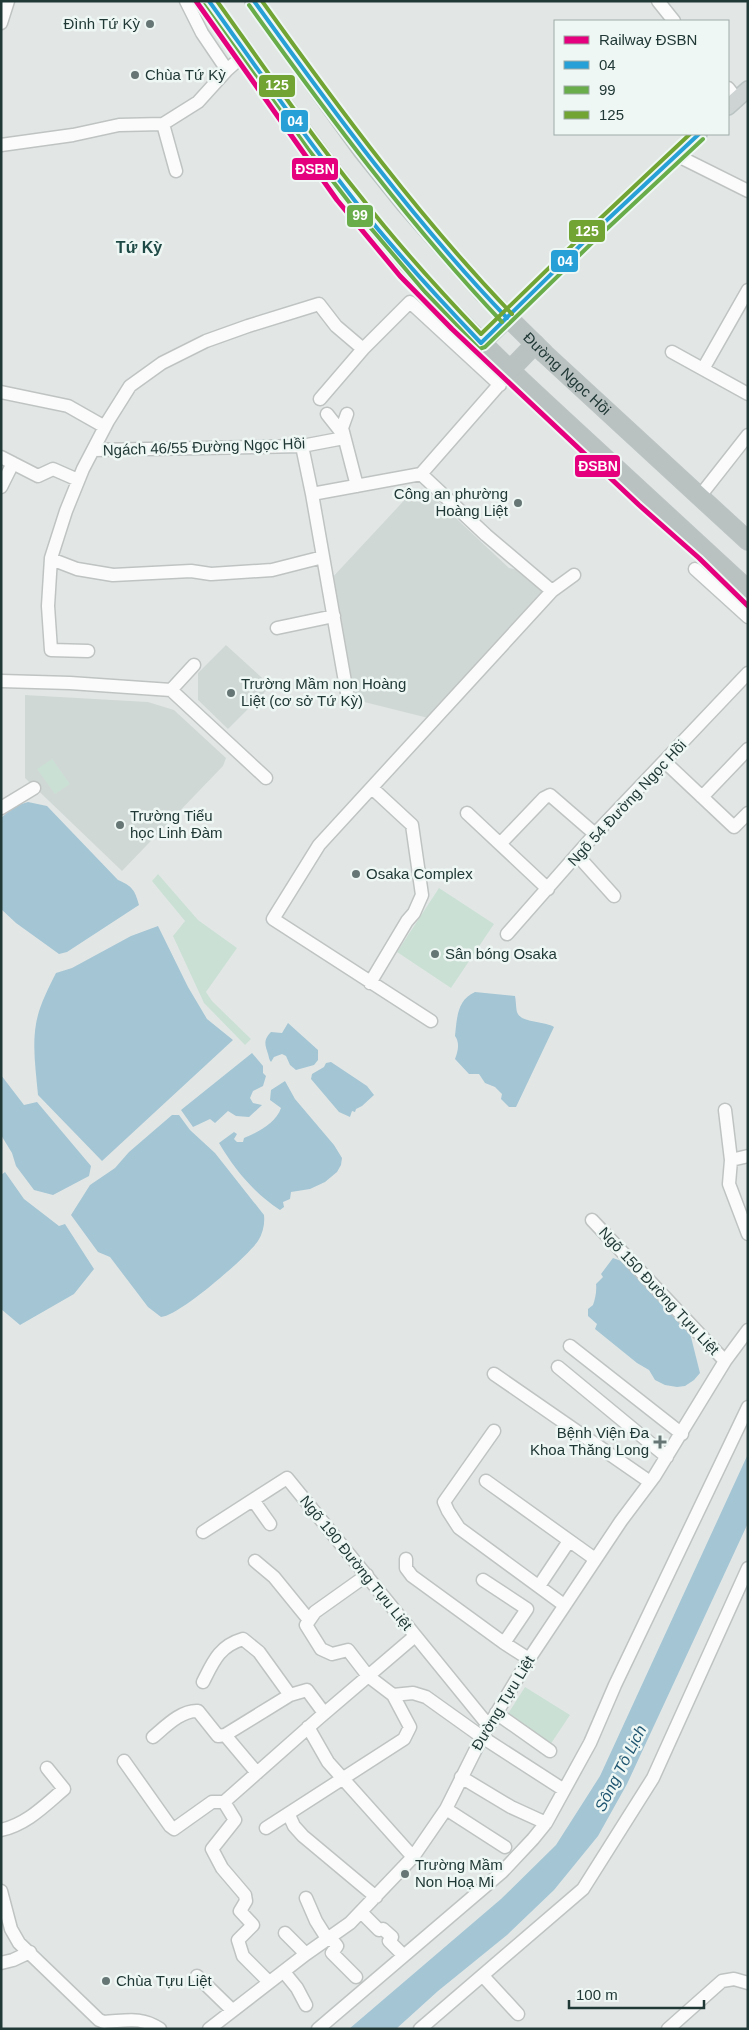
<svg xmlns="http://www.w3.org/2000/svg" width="749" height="2030" font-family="Helvetica,sans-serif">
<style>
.built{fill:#d0d8d6}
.green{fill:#cbe0d5}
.water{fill:#a4c5d4}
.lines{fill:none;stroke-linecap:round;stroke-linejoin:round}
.minor-casing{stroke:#bfc4c3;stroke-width:15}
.major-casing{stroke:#bcc3c3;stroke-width:18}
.highway-casing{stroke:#bcc3c3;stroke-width:20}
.minor{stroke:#fbfbfb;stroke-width:12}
.major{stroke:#cdd4d3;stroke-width:15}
.highway{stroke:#b9c1c1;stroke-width:18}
.bus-1-casing{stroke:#eff7f4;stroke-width:8}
.bus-2-casing{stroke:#eff7f4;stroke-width:8}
.bus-3-casing{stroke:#eff7f4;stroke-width:8}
.bus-1{stroke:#26a0d7;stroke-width:4}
.bus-2{stroke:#69ac4a;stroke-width:4}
.bus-3{stroke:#71a433;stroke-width:4}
.rail-1-casing{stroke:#eff7f4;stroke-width:9}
.rail-1{stroke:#e5007d;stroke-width:5}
.poi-dot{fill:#657674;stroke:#eff7f4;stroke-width:2}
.labels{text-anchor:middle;stroke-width:5;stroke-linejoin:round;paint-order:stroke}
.poi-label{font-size:15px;fill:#213936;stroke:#eff7f4;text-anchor:start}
.street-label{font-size:15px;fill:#213936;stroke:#eff7f4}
.neighbourhood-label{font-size:16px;font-weight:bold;fill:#1e4a46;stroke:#eff7f4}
.water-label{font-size:16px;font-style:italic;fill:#1f5671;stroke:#eff7f4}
.line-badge{stroke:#eff7f4;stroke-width:2}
.badge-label{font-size:14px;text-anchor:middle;font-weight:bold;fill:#fff}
</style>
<rect width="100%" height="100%" fill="#e2e7e6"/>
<!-- built -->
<path class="built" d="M426 490 509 568 524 571 542 589 540 598 428 718 352 699 330 580 411 493Z
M226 645 271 686 228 729 198 700V673Z
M25 695 148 702 174 710 226 758 223 766 122 871 25 778Z"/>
<!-- green -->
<path class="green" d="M52 759 70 784 55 794 37 769Z
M158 874 198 920 237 948 206 992 212 1001 251 1039 245 1045 204 1003 173 936 185 921 152 881Z
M439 888 494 924 451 988 397 952Z
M525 1687 570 1715 550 1745 506 1717Z"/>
<!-- water -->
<path class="water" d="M28 802 47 806 118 880C132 886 135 890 139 905L67 952 59 954 16 923 1 909V818L15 806Z
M158 926 188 987 207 1019 233 1040 102 1161 38 1095C36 1071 32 1047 36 1024 39 1006 48 989 56 973L72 968 131 936Z
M475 992 515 996C516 1001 516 1008 517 1012 520 1023 545 1021 554 1027L516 1107H509L501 1099 502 1094 495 1087 485 1083 479 1074H469L455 1059C458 1051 460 1043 455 1036 457 1018 457 1000 475 992Z
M288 1023 318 1050V1060L314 1065 296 1070 290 1065 286 1056 282 1054 274 1057 271 1062C269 1060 269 1057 268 1054 265 1045 263 1040 271 1032L282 1033Z
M252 1053 263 1066V1073L266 1076 263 1086 253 1091 250 1098 253 1103 262 1105 249 1117 236 1116 228 1111 215 1123 210 1119 193 1127 181 1110Z
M331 1062 367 1086 374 1095 362 1106 356 1109 355 1112 352 1111 350 1117 339 1112 311 1079 312 1074 324 1067 326 1063Z
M1 1075 24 1105 37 1102 91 1166 89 1176 53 1195 34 1190 16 1166 12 1153 1 1135Z
M285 1081 295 1099 334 1145 342 1158 341 1165 337 1172 325 1182 310 1189 291 1192 290 1199 283 1202 284 1207 280 1210C254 1193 235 1170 219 1143L234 1132 237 1134 234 1139 237 1142H243L244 1138C257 1133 276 1123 281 1108L270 1100 271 1090Z
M172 1115H179L190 1130 215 1153 264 1215C265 1224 263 1233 258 1241 247 1257 179 1316 161 1317L148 1307 110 1257 98 1252 71 1215 90 1185 115 1168 129 1152Z
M5 1172 24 1199 59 1226 65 1224 94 1269 74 1294 20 1325 1 1309V1175Z
M613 1258 624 1262 669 1306 690 1333 700 1373 694 1380 685 1386 677 1387 665 1385 655 1380 649 1370 637 1363 595 1329 597 1324 588 1316V1309L593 1305C595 1299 597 1291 596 1284L603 1277 601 1274Z
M748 1454V1523L627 1784 598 1836 554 1890 507 1935 438 1991 396 2029H349L501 1899 556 1845 600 1776Z"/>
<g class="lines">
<!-- minor casing -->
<g class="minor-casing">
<path id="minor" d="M186 1 202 33 227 70
M658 1 674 21
M1 23 8 1
M728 88 736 98
M163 124 176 171
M1 145 73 135 119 125 163 124 198 102 227 70 246 53
M676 155 748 191
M672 352 748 394
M703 369 748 290
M1 392 68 406 105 427
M320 399 363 349
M327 414 342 433
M347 414 342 428 357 486
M302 446 312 494 421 474 505 378
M93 450 302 446 344 438
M1 457 38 476 53 469 78 480
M421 474 486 535 552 591
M1 487 13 463
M312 494 347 693
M700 496 748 435
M51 559 77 569 113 575 191 571 211 574 272 570 323 557
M695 569 748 617
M277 628 334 616
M88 651 51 650 48 606 51 558 66 511 83 469 108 421 130 386 162 363 206 341 248 326 319 304 336 326 363 349 410 302 500 385
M1 681 70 683 171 690 266 778
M171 690 194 665
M665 762 734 827 748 813
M702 797 748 749
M1 808 34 788
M467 813 548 889
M500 844 544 798 550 795 595 834
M578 856 614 896
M507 934 595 834 748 673
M370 983 407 921 414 913 422 895 412 825 372 788
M431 1021 273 919 319 845 552 591 574 575
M725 1110 731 1160 729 1184 748 1234
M731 1160 748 1156
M592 1220 725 1361
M570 1346 682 1434
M558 1367 667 1457
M494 1374 650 1482
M494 1431 444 1502 448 1511 459 1528 564 1605
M486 1481 595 1559
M253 1500 270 1524
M203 1532 287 1478 488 1725
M406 1559V1568L412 1576 504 1643 529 1659
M255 1561 274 1577 309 1620
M367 1575 315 1612 306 1625 321 1649 332 1654 348 1650 368 1676 393 1695 413 1693 426 1697 482 1737 564 1790
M483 1580 527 1609 504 1643
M539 1586 569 1541
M203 1682C213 1662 219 1646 243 1639L259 1652 290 1695
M496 1713 550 1751
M308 1727 328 1762 413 1857
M225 1735 257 1773
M153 1737C165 1727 181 1710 198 1711L218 1736 225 1735 290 1695 307 1690 324 1713
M124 1761 170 1826 174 1829 212 1802H224L319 1718 415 1636
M461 1777 511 1807 546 1823
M224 1802 235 1820 212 1849 222 1868 245 1895 246 1901 240 1911 253 1925 238 1940 243 1956 269 1982
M446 1809 505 1847
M289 1815 294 1826 303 1836 376 1897
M266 1828 404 1739 410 1727 393 1695
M1 1830C27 1824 44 1806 64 1789L47 1768
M1 1891 11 1929 19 1943 99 2020 104 2022C126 2021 141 2016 160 2029
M306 1898 316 1921 328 1940
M361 1912 379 1930 383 1929 392 1937 389 1941 403 1955
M285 1933 306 1954
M331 1938 337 1946 332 1953 356 1977
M1 1963 13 1960 30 1952
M284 1972 297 1988 306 2005
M197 1976 232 2010
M483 1976 518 2014
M209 2029 306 1954 350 1923 413 1857 446 1809 482 1737 529 1659 621 1521 654 1477 725 1361 748 1330
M318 2029 502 1872 533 1839 546 1823 590 1743 615 1685 748 1407
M420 2029 583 1889 653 1778 748 1568
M668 2029 722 1981 734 1979 748 1983"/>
</g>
<!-- major casing -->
<g class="major-casing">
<path id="major" d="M728 107 748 89
M507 318 592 234 699 134"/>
</g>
<!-- highway casing -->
<g class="highway-casing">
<g id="highway">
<path d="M209 1C280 100 350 201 432 291 479 342 529 388 579 434 636 486 692 538 748 590"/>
<path id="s1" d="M254 1 361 149 405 204 482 292 545 354 748 541"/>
<path d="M481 343 507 318"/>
<path d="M510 370 535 344"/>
</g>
</g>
<!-- minor -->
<use href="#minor" class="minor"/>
<!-- major -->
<use href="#major" class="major"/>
<!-- highway -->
<use href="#highway" class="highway"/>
<!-- bus-1 casing -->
<g class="bus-1-casing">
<path id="bus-1" d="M209 1C257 68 304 136 355 201 394 250 437 297 481 343L592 234 699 134
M254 1C333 111 413 220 507 318"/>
</g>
<!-- bus-2 casing -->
<g class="bus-2-casing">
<path id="bus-2" d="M204 5 308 149 352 206 425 292 479 349 485 347 596 239 703 139
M249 5C328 115 409 224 502 322"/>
</g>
<!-- bus-3 casing -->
<g class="bus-3-casing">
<path id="bus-3" d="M217 1C264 67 310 134 361 197 398 245 439 290 481 334L588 230 690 134
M262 1C340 110 419 217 512 314"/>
</g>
<!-- bus-1 -->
<use href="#bus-1" class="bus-1"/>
<!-- bus-2 -->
<use href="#bus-2" class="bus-2"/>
<!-- bus-3 -->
<use href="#bus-3" class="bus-3"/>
<!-- rail-1 casing -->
<g class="rail-1-casing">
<path id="rail-1" d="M196 1 337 200 400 276 452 329 639 505 699 558 748 606"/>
</g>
<!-- rail-1 -->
<use href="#rail-1" class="rail-1"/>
</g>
<!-- markers -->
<g class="poi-dot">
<circle cx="150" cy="24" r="5"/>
<circle cx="135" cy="75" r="5"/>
<circle cx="518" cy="503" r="5"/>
<circle cx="231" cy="693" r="5"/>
<circle cx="120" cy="825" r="5"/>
<circle cx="356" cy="874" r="5"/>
<circle cx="435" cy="954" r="5"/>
<path d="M657.5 1434.5h5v5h5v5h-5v5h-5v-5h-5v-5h5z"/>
<circle cx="405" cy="1874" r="5"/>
<circle cx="106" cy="1981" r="5"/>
</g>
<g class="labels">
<!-- poi labels -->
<g class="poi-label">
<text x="140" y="29" text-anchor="end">Đình Tứ Kỳ</text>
<text x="145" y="80">Chùa Tứ Kỳ</text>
<text x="508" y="499" text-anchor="end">Công an phường<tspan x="508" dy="17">Hoàng Liệt</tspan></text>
<text x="241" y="689">Trường Mầm non Hoàng<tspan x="241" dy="17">Liệt (cơ sở Tứ Kỳ)</tspan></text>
<text x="130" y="821">Trường Tiểu<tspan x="130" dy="17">học Linh Đàm</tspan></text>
<text x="366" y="879">Osaka Complex</text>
<text x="445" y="959">Sân bóng Osaka</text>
<text x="649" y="1438" text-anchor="end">Bệnh Viện Đa<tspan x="649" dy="17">Khoa Thăng Long</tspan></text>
<text x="415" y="1870">Trường Mầm<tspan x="415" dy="17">Non Hoạ Mi</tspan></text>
<text x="116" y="1986">Chùa Tựu Liệt</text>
</g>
<!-- street labels -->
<g class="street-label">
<text dy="5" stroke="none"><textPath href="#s1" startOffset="488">Đường Ngọc Hồi</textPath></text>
<text transform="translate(204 447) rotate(-2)" y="5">Ngách 46/55 Đường Ngọc Hồi</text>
<text transform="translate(627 803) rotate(-47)" y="5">Ngõ 54 Đường Ngọc Hồi</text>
<text transform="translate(659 1291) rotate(47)" y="5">Ngõ 150 Đường Tựu Liệt</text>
<text transform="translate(356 1563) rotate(51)" y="5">Ngõ 190 Đường Tựu Liệt</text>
<text transform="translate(503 1703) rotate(-59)" y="5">Đường Tựu Liệt</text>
</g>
<!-- neighbourhood labels -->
<g class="neighbourhood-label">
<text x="139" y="253">Tứ Kỳ</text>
</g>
<!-- water labels -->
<g class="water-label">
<text transform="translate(620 1768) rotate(-63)" y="6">Sông Tô Lịch</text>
</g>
</g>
<g class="line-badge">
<rect x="258" y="74" width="38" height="24" rx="5" fill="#71a433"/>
<rect x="280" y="109" width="29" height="24" rx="5" fill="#26a0d7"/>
<rect x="291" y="157" width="48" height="24" rx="5" fill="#e5007d"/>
<rect x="346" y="204" width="28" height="24" rx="5" fill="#69ac4a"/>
<rect x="568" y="219" width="38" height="24" rx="5" fill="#71a433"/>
<rect x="550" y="249" width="29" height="24" rx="5" fill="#26a0d7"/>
<rect x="574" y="454" width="47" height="24" rx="5" fill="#e5007d"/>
</g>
<g class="badge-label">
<text x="277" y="90">125</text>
<text x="295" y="126">04</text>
<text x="315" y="174">ĐSBN</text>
<text x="360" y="220">99</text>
<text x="587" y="236">125</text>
<text x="565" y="266">04</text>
<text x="598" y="471">ĐSBN</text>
</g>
<!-- border -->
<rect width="749" height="2030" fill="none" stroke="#213936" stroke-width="5"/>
<!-- legend -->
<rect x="554" y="20" width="175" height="115" fill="#eff7f4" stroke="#9daba8"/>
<rect x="564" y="36" width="25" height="8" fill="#e5007d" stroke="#9daba8"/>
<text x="599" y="45" font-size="15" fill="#213936">Railway ĐSBN</text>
<rect x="564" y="61" width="25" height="8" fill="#26a0d7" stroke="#9daba8"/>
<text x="599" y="70" font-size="15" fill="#213936">04</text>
<rect x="564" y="86" width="25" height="8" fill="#69ac4a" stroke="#9daba8"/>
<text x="599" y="95" font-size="15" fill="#213936">99</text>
<rect x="564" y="111" width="25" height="8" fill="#71a433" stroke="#9daba8"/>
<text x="599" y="120" font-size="15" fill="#213936">125</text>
<!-- scale -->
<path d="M569 2000v8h135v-8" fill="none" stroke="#213936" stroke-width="2.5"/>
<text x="576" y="2000" font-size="15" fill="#213936" stroke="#eff7f4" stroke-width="4" paint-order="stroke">100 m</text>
</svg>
